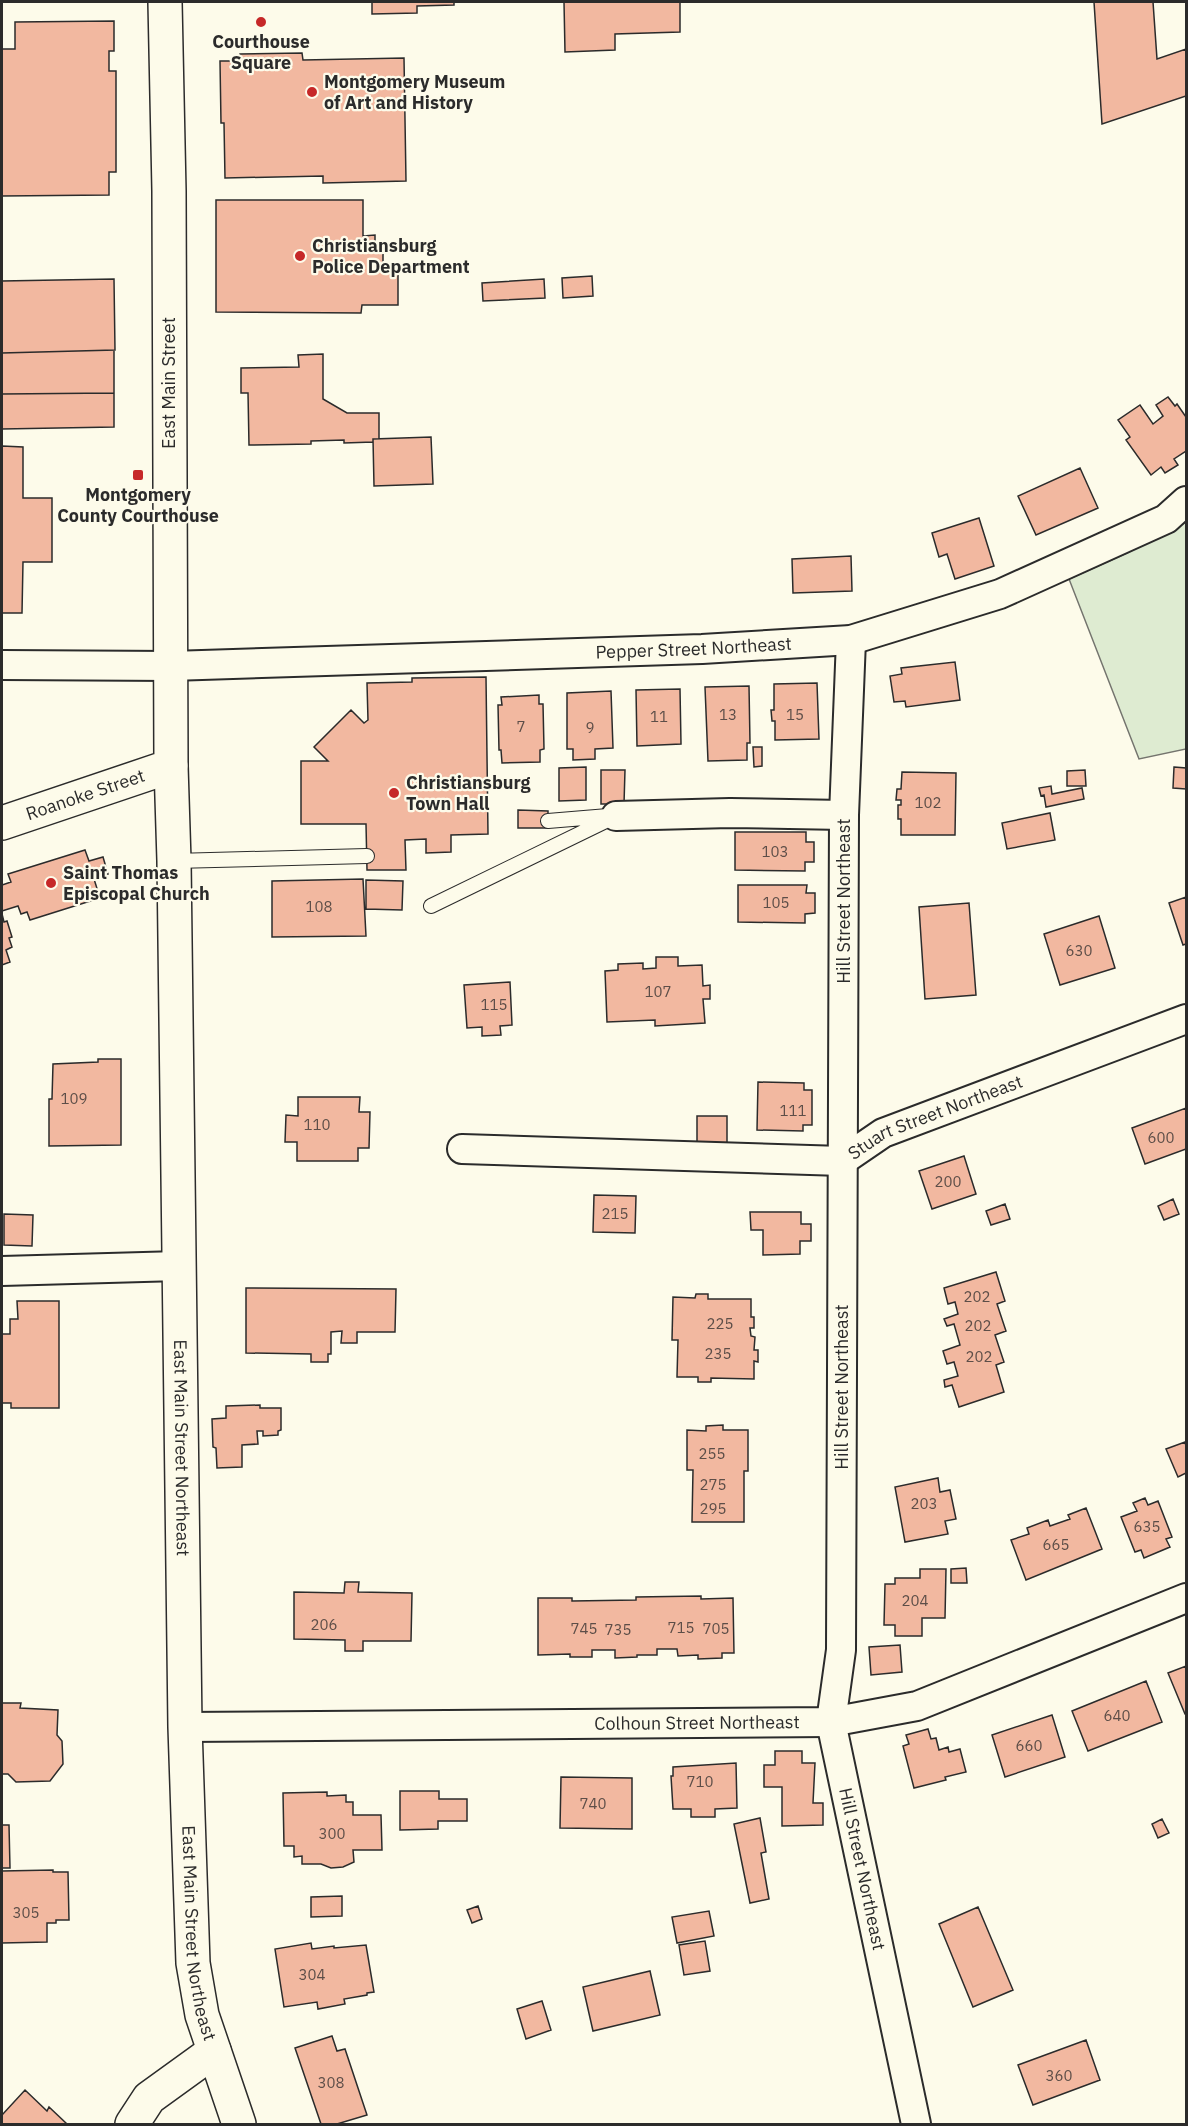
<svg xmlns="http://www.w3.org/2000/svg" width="1188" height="2126" font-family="'IBM Plex Sans',sans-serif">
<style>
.green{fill:#deebd1;stroke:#74746e;stroke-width:1.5}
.building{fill:#f2b8a0;stroke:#2b2b2b;stroke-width:1.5}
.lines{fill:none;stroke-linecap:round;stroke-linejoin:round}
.lane-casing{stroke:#2b2b2b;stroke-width:16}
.street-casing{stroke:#2b2b2b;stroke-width:32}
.secondary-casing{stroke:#2b2b2b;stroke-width:36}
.primary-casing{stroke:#2b2b2b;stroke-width:36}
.lane{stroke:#fdfbea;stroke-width:14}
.street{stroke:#fdfbea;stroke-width:28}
.secondary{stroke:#fdfbea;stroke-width:33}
.primary{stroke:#fdfbea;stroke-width:33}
.poi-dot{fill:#c62828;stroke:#fdfbea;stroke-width:2}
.labels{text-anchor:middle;stroke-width:4.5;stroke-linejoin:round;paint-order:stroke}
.number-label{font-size:15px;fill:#5d4e48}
.poi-label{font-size:18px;font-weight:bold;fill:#2b2b2b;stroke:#fdfbea;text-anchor:start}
.street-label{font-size:18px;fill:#2b2b2b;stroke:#fdfbea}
</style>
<rect width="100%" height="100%" fill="#fdfbea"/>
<!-- green -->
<path class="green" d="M1186 522V749L1139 759 1069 579 1127 553Z"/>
<!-- building -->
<path class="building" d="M372 2H454V5L417 6V13L372 14Z
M564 2H680V32L615 34V50L565 52Z
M1094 2H1153L1157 59 1186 49V96L1102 124Z
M114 21V51H109V71H116V172H109V195L2 196V49H15V22Z
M302 53 303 60 404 58 406 181 323 183V176L225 178 224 123H221L220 61H240V54Z
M216 200H363V236L375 235V247H383V265H398V305H362L361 313 216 312Z
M592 276 593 296 563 298 562 278Z
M114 279 115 350 2 353V281Z
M544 279 545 298 483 301 482 283Z
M114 350V393L2 394V353Z
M323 354V399L347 413H379V439H373V442L344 443V440L311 441V444L249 445 248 393H241V368L299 367 298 355Z
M114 393V427L2 429V394Z
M1168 397 1175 406 1177 404 1186 417V451L1174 459 1178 465 1165 473 1161 467 1151 475 1126 440 1130 437 1118 420 1140 405 1153 424 1163 416 1156 405Z
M431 437 433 484 374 486 373 439Z
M2 446 23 447V498H52V562H23L22 613H2Z
M1080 468 1098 508 1036 535 1018 496Z
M979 518 994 566 955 579 947 554 939 557 932 533Z
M851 556 852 591 793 593 792 559Z
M955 662 960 700 906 707 905 701 894 702 890 676 902 674 901 668Z
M486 677 488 834 451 835V852L426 853V839L405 840 406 870H367L366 824H301V761H328L314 747 351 710 364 723 368 720 367 683 412 682V678Z
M817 683 819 739 775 740V721H772L771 710H774V684Z
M749 686 750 743H747V760L708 761 705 687Z
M680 689 681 744 637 746 636 690Z
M611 691 613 748 595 749V759L573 760V749H567V693Z
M539 695V704H543L544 749 540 750V762L502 763 501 750H499L498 705H502L501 697Z
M753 747H762V766L754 767Z
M586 767V800L559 801V768Z
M1174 767 1186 768V789L1173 788Z
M601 770H625L624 804H601Z
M1085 770 1086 786H1067V771Z
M902 772 956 773 955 835H901V819H898V805H901V800H896L897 789H901Z
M1051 786 1052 794 1082 788 1084 799 1046 807 1044 795 1041 796 1039 788Z
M518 810 548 811V828H518Z
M1050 813 1055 840 1007 849 1002 823Z
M735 832H806V842H814V862H805V871L735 870Z
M85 850 89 861 103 857 108 874 94 879 100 898 30 920 27 912 21 914 18 906 2 911V885L11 882 8 874Z
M363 879 366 936 272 937V881Z
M366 880 403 881 402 910 366 909Z
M738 885H807L806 893H815V913L805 914V923L738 922Z
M1186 897V944L1183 945 1169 903Z
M969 903 976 995 925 999 919 907Z
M2 914 4 922 7 921 12 937 9 938 12 947 6 950 10 962 2 965Z
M1099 916 1115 968 1060 985 1044 934Z
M656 957H678V966L702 965 703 986 710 985V999H703L705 1023 655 1026V1020L607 1022 605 971 618 970V964L643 963V969L656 968Z
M510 982 512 1025 500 1026 501 1035 482 1036V1027L467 1028 464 985Z
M98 1059H121V1145L49 1146V1099H52L53 1064 98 1062Z
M758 1082 804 1083V1090H812V1125H803V1131L757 1130Z
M298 1097H360L359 1112H370L369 1148H358V1161H297V1142H285L286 1115 298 1116Z
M1186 1108V1149L1145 1164 1132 1128Z
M697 1116H727V1143H697Z
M964 1156 976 1194 932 1209 919 1171Z
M594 1195 636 1196 635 1233 593 1232Z
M1173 1199 1179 1214 1164 1220 1158 1206Z
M1005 1204 1010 1219 991 1225 986 1211Z
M750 1212H801V1224H811V1241H800V1254L763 1255V1230H751Z
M4 1214 33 1215 32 1246 4 1245Z
M996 1272 1005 1301 997 1304 1006 1331 995 1335 1004 1362 996 1365 1004 1392 959 1407 952 1385 945 1387 944 1380 958 1376 954 1362 947 1364 943 1351 960 1345 954 1324 947 1326 944 1319 958 1314 955 1302 948 1304 944 1288Z
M246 1288 396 1289 395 1332H357V1343H341L342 1331 331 1332V1354H328V1362H311V1354L246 1353Z
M696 1294H708V1299H751V1317H754V1328H750L751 1336 755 1337 754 1350H758V1362L754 1361V1379L711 1378V1382H698V1377H677L678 1340H672L673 1297 695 1298Z
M17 1301H59V1408H11V1403H2V1334H10V1319H18Z
M260 1405V1408H281V1430L278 1431V1435L263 1436V1431H257L258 1444 242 1445V1467L217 1468 216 1448 213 1447 212 1419 226 1418V1406Z
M723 1425V1430H748V1471H744V1522H692L693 1470H687V1430L706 1431V1426Z
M1185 1442 1186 1446V1473L1178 1477 1166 1449Z
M938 1478 940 1492 950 1490 956 1519 945 1521 948 1534 905 1542 895 1487Z
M1145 1498 1148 1505 1158 1501 1172 1537 1166 1539 1170 1547 1144 1558 1141 1550 1135 1552 1121 1517 1137 1511 1133 1503Z
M1086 1508 1102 1549 1026 1580 1011 1540 1029 1534 1027 1528 1048 1520 1050 1526 1070 1519 1068 1515Z
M966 1568 967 1583H951V1569Z
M920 1569H946L945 1618H922V1636H895V1625H884L885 1584H895V1578H920Z
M345 1582H359L358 1592 412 1593 411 1641H363V1651H345V1640L294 1639V1592L344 1593Z
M701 1596V1599L733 1598 734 1653H722V1658L698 1659V1655L678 1656 677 1649H657V1655H637V1657L615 1658V1650H592V1657H570V1654L538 1655V1598H572V1601L636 1600V1597Z
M900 1645 902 1672 871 1675 869 1647Z
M1186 1666V1714H1185L1168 1673Z
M1146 1681 1162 1722 1088 1751 1072 1711Z
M2 1703H21L20 1708 58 1710 57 1735 62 1741 63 1764 50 1781 16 1782 8 1774H2Z
M1052 1715 1065 1757 1005 1777 992 1735Z
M928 1729 931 1739 936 1738 939 1750 948 1747 949 1752 960 1749 966 1772 945 1777 946 1780 914 1788 903 1746 909 1744 906 1735Z
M775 1751H802V1763H815L813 1803H823V1825L782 1826V1787H764V1765H775Z
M736 1763 737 1808 715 1809V1817H691V1809H673L671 1776H673V1767Z
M561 1777 632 1778V1829L560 1828Z
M400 1791H439V1799H467V1821H438V1829L400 1830Z
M327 1792V1796L346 1795V1802H353V1815H381L382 1850H353L354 1862 343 1867 331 1868 321 1864H302V1856L294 1857V1846H284L283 1793Z
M760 1818 766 1852 761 1853 769 1899 750 1903 734 1824Z
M1162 1819 1169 1833 1158 1838 1152 1824Z
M2 1825H9L10 1868H2Z
M53 1870V1872H68L69 1920H56V1923H47V1942L2 1943V1871Z
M342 1896V1916L311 1917V1897Z
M478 1906 482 1919 472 1923 467 1910Z
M978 1907 1013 1990 973 2007 939 1924Z
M709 1911 714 1936 677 1943 672 1917Z
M705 1941 710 1971 684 1975 679 1945Z
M311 1943 312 1949 334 1946V1948L366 1945 374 1992 367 1993V1995L344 1999 345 2004 318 2009 317 2002 284 2007 275 1949Z
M650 1971 660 2015 593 2031 583 1987Z
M542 2001 551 2030 526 2039 517 2009Z
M332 2036 337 2051 345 2049 367 2115 337 2124H321L295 2048Z
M1086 2040 1100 2080 1033 2105 1018 2065Z
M25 2090 47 2111 49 2107 67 2124H2V2115Z"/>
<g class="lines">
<!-- lane casing -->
<g class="lane-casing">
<path id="lane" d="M548 821 608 816
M174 861 367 856
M431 906 616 816"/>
</g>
<!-- street casing -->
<g class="street-casing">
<g id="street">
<path id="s1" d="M851 640 844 815 841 1650 831 1722 916 2124"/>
<path id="s2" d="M2 665 171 666 702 649 851 640 1000 594 1166 519 1186 501"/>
<path d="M616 816 730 813 844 815"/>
<path id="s3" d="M462 1149 842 1161 883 1133 1186 1019"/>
<path d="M2 1271 179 1266"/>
<path id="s4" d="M185 1727 831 1722 917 1706 1186 1598"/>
</g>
</g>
<!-- secondary casing -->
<g class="secondary-casing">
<g id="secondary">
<path id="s5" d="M171 766 174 861 185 1727 193 1963 202 2015 239 2124"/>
<path d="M132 2124 149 2098 214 2051"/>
</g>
</g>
<!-- primary casing -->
<g class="primary-casing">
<g id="primary">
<path id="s6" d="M2 823 171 766 169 191 165 2"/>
</g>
</g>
<!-- lane -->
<use href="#lane" class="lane"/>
<!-- street -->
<use href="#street" class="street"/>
<!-- secondary -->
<use href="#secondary" class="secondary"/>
<!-- primary -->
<use href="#primary" class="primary"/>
</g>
<!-- markers -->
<g class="poi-dot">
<circle cx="261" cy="22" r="6"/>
<circle cx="312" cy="92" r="6"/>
<circle cx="300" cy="256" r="6"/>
<rect x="132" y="469" width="12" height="12" rx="3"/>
<circle cx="394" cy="793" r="6"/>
<circle cx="51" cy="883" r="6"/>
</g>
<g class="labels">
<!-- number labels -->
<g class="number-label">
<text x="728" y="720">13</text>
<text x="795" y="720">15</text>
<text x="659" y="722">11</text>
<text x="521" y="732">7</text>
<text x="590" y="733">9</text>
<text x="928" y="808">102</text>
<text x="775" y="857">103</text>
<text x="776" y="908">105</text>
<text x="319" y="912">108</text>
<text x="1079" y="956">630</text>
<text x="658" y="997">107</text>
<text x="494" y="1010">115</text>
<text x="74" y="1104">109</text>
<text x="793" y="1116">111</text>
<text x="317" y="1130">110</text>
<text x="1161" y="1143">600</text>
<text x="948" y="1187">200</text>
<text x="615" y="1219">215</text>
<text x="977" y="1302">202</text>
<text x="720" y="1329">225</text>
<text x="978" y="1331">202</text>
<text x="718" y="1359">235</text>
<text x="979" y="1362">202</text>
<text x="712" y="1459">255</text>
<text x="713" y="1490">275</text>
<text x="924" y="1509">203</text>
<text x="713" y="1514">295</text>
<text x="1147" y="1532">635</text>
<text x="1056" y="1550">665</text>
<text x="915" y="1606">204</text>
<text x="324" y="1630">206</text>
<text x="681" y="1633">715</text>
<text x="584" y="1634">745</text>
<text x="716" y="1634">705</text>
<text x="618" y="1635">735</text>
<text x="1117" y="1721">640</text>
<text x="1029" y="1751">660</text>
<text x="700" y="1787">710</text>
<text x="593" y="1809">740</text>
<text x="332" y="1839">300</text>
<text x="26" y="1918">305</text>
<text x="312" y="1980">304</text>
<text x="1059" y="2081">360</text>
<text x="331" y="2088">308</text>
</g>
<!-- poi labels -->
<g class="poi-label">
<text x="261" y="48" text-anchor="middle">Courthouse<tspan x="261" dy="21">Square</tspan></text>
<text x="324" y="88">Montgomery Museum<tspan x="324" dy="21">of Art and History</tspan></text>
<text x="312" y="252">Christiansburg<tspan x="312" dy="21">Police Department</tspan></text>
<text x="138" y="501" text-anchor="middle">Montgomery<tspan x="138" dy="21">County Courthouse</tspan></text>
<text x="406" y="789">Christiansburg<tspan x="406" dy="21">Town Hall</tspan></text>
<text x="63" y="879">Saint Thomas<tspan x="63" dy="21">Episcopal Church</tspan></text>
</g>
<!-- street labels -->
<g class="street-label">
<text transform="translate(169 383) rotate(-90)" y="6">East Main Street</text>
<text dy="6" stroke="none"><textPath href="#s2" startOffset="692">Pepper Street Northeast</textPath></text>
<text dy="6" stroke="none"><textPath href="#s6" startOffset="88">Roanoke Street</textPath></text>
<text transform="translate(844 901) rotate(-90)" y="6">Hill Street Northeast</text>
<text dy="6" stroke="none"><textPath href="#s3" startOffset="484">Stuart Street Northeast</textPath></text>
<text transform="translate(842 1387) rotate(-90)" y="6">Hill Street Northeast</text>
<text dy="6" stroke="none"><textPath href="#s5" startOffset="682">East Main Street Northeast</textPath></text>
<text dy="6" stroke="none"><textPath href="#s4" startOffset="512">Colhoun Street Northeast</textPath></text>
<text dy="6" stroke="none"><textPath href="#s1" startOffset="1233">Hill Street Northeast</textPath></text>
<text dy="6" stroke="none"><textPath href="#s5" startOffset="1168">East Main Street Northeast</textPath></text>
</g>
</g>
<!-- border -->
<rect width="1188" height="2126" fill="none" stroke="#2b2b2b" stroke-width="6"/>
</svg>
